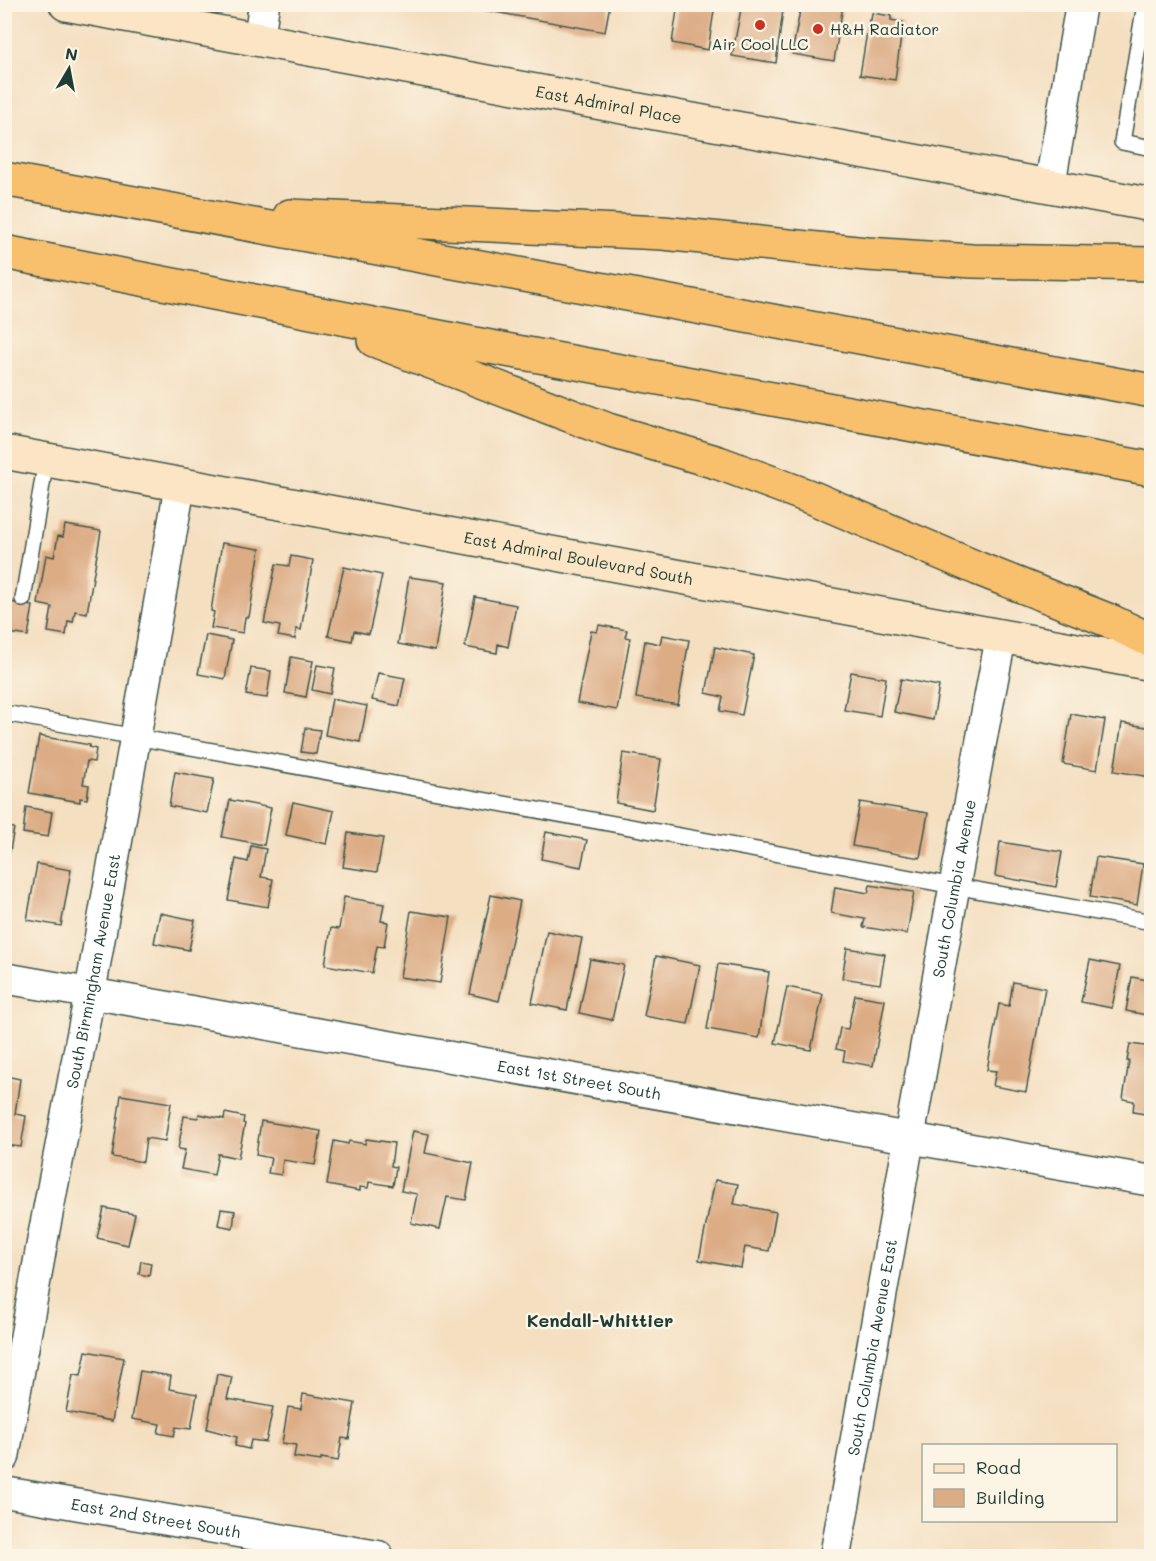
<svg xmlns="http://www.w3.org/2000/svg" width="1156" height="1561" font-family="Mali,sans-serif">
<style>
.building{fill:#dcac85}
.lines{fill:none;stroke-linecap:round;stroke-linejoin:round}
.lane-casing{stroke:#3f5549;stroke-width:18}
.street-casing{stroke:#3f5549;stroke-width:33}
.secondary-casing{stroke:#3f5549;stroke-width:36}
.highway-casing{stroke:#3f5549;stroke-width:36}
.lane{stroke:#fff;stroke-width:15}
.street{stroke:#fff;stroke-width:30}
.secondary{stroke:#fce5c4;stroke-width:33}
.highway{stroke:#f8bf6c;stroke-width:33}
.poi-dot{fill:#c8321e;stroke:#fcf5e5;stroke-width:2}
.labels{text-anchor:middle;stroke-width:5;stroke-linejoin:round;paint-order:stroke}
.poi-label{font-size:16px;fill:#1f3d34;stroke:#fcf5e5;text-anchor:start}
.street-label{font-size:16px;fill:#1f3d34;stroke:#fcf5e5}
.neighbourhood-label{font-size:18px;font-weight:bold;fill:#1f3d34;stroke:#fcf5e5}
</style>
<rect width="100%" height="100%" fill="#fcf5e5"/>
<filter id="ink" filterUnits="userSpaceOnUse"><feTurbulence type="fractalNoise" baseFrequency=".0167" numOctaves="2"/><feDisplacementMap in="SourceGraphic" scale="12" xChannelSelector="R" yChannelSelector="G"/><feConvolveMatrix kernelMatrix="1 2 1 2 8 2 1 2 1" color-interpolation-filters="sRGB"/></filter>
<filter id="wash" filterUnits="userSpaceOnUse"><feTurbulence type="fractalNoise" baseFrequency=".008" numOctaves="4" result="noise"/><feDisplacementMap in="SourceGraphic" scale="24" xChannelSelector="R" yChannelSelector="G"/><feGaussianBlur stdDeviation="1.35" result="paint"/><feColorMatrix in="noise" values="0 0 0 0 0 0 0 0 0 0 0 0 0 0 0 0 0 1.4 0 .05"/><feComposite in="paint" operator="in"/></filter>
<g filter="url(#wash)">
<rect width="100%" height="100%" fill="#f4dfc1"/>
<g id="blocks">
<!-- building -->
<path class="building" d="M478 4H610L605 32 478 9Z
M678 4H715L708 50 672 43Z
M742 4H777L776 9 783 10 776 63 732 56Z
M801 5H843L834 61 792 54Z
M872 13 891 16V20L903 22 895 80 860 75 869 20H871Z
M65 525 101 531 87 613 75 611 73 622 68 621 66 635 48 632 52 607 38 604 46 555 54 557 58 536 63 537Z
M222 543 260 549 249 617H245L243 633 211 628 214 612 211 611Z
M291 556 313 560 301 630 296 629 295 639 278 636 280 626 264 623 276 564 289 566Z
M344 567 382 575 369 634 354 631 352 641 328 636Z
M409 577 446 582 435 651 398 644Z
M475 597 516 605 508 647 498 644 497 653 465 647Z
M5 601 33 606 28 636 4 632Z
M599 625 627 630 625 637 630 638 617 710 577 703 591 631 597 632Z
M206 635 232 640 225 679 198 674Z
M662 635 689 640 678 705 636 698 645 641 660 644Z
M715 647 754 655 742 715 720 711 723 697 706 693Z
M291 657 313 661 306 697 285 693Z
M317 665 335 668 330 694 312 690Z
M251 668 271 671 267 698 246 695Z
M851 672 886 678 880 716 844 710Z
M378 673 405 678 399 706 372 700Z
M901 679 939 686 933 720 894 712Z
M332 699 367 706 360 742 325 735Z
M1071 714 1105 720 1097 770 1063 764Z
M1122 723 1152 728 1151 777 1114 771Z
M305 728 320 730 316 754 301 752Z
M39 736 90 745 89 747 96 749 94 762 87 761 83 784 89 785 87 799 80 798V802L29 793Z
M623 753 661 759 653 810 616 803Z
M175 772 214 779 207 813 169 806Z
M230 800 271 808 264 845 222 837Z
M293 802 334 811 327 844 286 835Z
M860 802 928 813 920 858 852 846Z
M26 807 52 812 48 837 23 833Z
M4 826 14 828 6 874H4Z
M546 832 587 840 581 867 541 859Z
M348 833 383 838 377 872 343 867Z
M1000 842 1062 852 1056 887 995 876Z
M251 846 266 849 261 877 273 879 268 907 228 900 236 859 248 862Z
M1096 857 1143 864 1137 905 1090 897Z
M37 864 71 870 61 926 27 920Z
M870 885 914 892 907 934 863 927 865 919 831 913 835 887 868 893Z
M491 895 520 901 499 1001 470 994Z
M344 897 384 904 381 921 388 922 384 947 377 946 372 973 325 965 331 928 339 929Z
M411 911 451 917 440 983 400 977Z
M160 913 195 920 189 950 154 943Z
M547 931 582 938 567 1010 532 1003Z
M847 948 885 954 880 984 842 978Z
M656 956 700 965 688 1024 644 1016Z
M590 959 624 965 612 1020 579 1013Z
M1090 960 1120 966 1112 1008 1081 1002Z
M718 964 769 972 759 1038 707 1029Z
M1132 977 1152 981V1016L1126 1011Z
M1013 982 1045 988 1026 1092 993 1086 996 1071 987 1070 999 1004 1009 1006Z
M787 987 823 994 811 1050 775 1043Z
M855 995 885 1000 873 1066 843 1061 845 1051 836 1049 840 1028 848 1029Z
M1130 1044 1152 1047V1115L1133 1112 1134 1101 1123 1099 1129 1061H1127Z
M4 1072H7L6 1076 20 1079 15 1114 26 1116 21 1147 4 1145Z
M121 1095 171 1103 165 1141 146 1138 143 1162 112 1157Z
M225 1113 244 1117 243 1123 245 1124 238 1158 218 1154 214 1175 181 1169 185 1150 178 1149 184 1116 198 1118 199 1114 224 1119Z
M261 1121 321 1131 315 1165 283 1160 281 1175 268 1173 271 1158 256 1155Z
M413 1131 429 1134 425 1153 473 1163 466 1200 447 1197 440 1229 411 1223 417 1194 401 1191Z
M366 1139 394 1143 391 1166 396 1167 393 1186 369 1182 368 1188 360 1187V1191L327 1185 334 1141 348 1144 349 1141 365 1144Z
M715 1180 738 1184 734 1204 776 1212 769 1251 745 1247 741 1268 699 1260Z
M104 1208 135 1214 128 1245 97 1238Z
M221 1209 235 1211 233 1228 218 1225Z
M141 1261 151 1263 149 1276 139 1274Z
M86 1351 124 1358 112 1421 66 1412 73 1375 81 1376Z
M140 1371 171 1376 169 1389 197 1394 191 1429 176 1427 174 1436 158 1433 160 1424 132 1419Z
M217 1374 232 1377 227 1399 273 1407 266 1442 251 1440 249 1449 235 1446 237 1437 207 1429Z
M303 1394 355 1403 349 1439 342 1438 338 1461 321 1458V1461L294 1457 296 1445 282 1443 288 1407 301 1409Z"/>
</g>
</g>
<g filter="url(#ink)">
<use href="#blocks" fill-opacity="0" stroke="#3f5549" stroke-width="1.5"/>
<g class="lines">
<!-- lane casing -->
<g class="lane-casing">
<path id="lane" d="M1145 4 1122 142 1152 148
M23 599 46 460
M4 713 1152 922"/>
</g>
<!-- street casing -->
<g class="street-casing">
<g id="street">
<path d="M259 40 264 4"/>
<path d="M1050 185 1081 4"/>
<path id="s1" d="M4 978 1152 1181"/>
<path id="s2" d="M4 1457 44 1232 90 993 180 485"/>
<path id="s3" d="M4 1492 378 1556"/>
<path id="s4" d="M835 1556C890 1250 942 943 1001 637"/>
</g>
</g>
<!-- secondary casing -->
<g class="secondary-casing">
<g id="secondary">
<path id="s5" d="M66 4 1152 205"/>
<path id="s6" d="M4 452 1152 664"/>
</g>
</g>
<!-- highway casing -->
<g class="highway-casing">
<path id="highway" d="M4 179 1152 391
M290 216 663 233 867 254 972 261 1152 264
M4 252 485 346 1152 469
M374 340 608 430 719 463 813 498 979 569 1110 621 1152 641"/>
</g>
<!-- lane -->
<use href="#lane" class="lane"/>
<!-- street -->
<use href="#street" class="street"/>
<!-- secondary -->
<use href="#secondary" class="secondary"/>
<!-- highway -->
<use href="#highway" class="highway"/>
</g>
</g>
<!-- markers -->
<g class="poi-dot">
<circle cx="760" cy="25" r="6"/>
<circle cx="818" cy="29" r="6"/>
</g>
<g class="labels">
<!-- poi labels -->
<g class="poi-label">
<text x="830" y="35">H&amp;H Radiator</text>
<text x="760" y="50" text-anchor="middle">Air Cool LLC</text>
</g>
<!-- street labels -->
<g class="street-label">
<text dy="6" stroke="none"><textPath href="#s5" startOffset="552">East Admiral Place</textPath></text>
<text dy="6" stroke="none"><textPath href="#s6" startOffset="584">East Admiral Boulevard South</textPath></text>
<text dy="6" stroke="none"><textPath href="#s4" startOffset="678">South Columbia Avenue</textPath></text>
<text dy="6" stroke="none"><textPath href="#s2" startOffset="494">South Birmingham Avenue East</textPath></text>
<text dy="6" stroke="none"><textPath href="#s1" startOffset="584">East 1st Street South</textPath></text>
<text dy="6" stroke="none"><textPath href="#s4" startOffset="212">South Columbia Avenue East</textPath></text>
<text dy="6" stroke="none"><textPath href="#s3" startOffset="154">East 2nd Street South</textPath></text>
</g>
<!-- neighbourhood labels -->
<g class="neighbourhood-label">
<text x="600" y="1327">Kendall-Whittier</text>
</g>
</g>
<!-- margin -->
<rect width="1156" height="1561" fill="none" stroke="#fcf5e5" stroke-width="24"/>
<!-- legend -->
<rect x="922" y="1444" width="195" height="78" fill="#fcf5e5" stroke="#a4ab9e" stroke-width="1.5"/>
<rect x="934" y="1464" width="30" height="9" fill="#fce5c4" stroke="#a4ab9e" stroke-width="1.5"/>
<text x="976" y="1474" font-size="18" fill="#1f3d34">Road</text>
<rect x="934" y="1489" width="30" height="18" fill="#dcac85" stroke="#a4ab9e" stroke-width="1.5"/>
<text x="976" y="1504" font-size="18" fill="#1f3d34">Building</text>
<!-- north arrow -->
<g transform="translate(69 69) rotate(10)" stroke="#fcf5e5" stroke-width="4.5" paint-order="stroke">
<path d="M0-4.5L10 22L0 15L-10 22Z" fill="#1f3d34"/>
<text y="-9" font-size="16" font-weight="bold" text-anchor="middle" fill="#1f3d34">N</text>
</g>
</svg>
